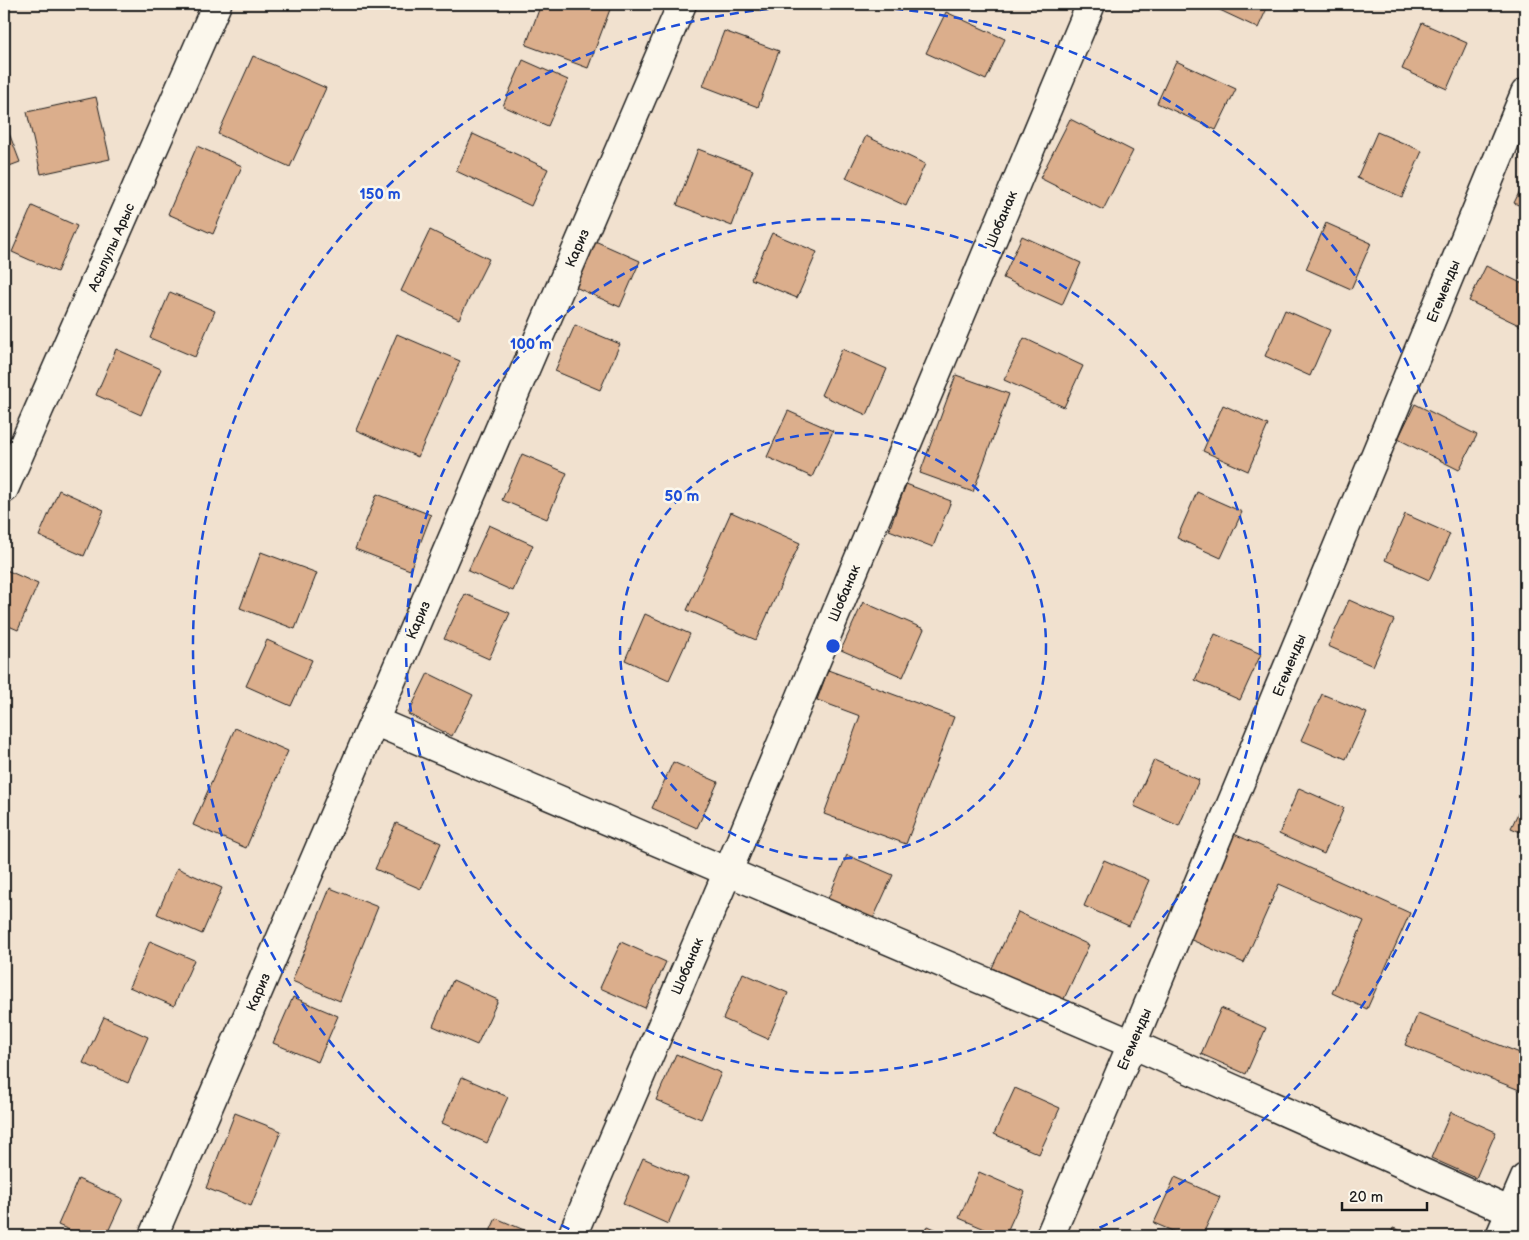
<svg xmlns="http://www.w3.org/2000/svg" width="1529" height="1240" font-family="'Balsamiq Sans',sans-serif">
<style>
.building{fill:#dbae8c;stroke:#1c1c1c}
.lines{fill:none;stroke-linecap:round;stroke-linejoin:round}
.minor-casing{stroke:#1c1c1c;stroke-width:31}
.minor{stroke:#fbf7ec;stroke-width:28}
.ring{fill:none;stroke:#1d4ed8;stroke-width:2.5;stroke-dasharray:9 6}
.labels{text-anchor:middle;stroke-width:5;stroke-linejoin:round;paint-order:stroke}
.street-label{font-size:14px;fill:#1c1c1c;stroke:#fbf7ec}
.centre{fill:#1d4ed8;stroke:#fbf7ec;stroke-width:2.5}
.ring-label{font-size:15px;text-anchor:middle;font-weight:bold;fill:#1d4ed8;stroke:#fbf7ec;stroke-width:5;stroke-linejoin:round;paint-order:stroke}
</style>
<rect width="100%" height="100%" fill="#f1e1cf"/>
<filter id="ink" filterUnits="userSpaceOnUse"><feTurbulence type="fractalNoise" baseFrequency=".02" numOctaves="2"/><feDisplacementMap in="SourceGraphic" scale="10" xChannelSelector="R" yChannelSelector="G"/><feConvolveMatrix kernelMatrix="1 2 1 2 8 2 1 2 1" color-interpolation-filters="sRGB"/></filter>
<g filter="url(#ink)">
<!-- building -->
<path class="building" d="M541 4H612L588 68 526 45Z
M1207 4H1269L1258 28Z
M946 12 1005 39 986 80 926 53Z
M1422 23 1467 43 1447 89 1402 69Z
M724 31 779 51 758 107 703 86Z
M253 56 326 88 290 167 218 134Z
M523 60 568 80 548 126 503 106Z
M1176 61 1236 89 1216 130 1157 103Z
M96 97 110 159 41 174 27 112Z
M1070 119 1133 151 1103 210 1040 178Z
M4 120 20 162 4 168Z
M1377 132 1422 151 1402 197 1357 178Z
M473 134 548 169 531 206 456 171Z
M866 136 925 164 906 206 846 178Z
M197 146 242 166 213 234 168 214Z
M698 149 753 170 732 226 677 205Z
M1525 180V208L1514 203Z
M32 206 77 226 57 272 12 252Z
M1326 223 1371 243 1351 289 1306 269Z
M430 230 489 259 459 319 401 291Z
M772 233 817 252 797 298 751 279Z
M1022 236 1081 263 1062 305 1003 278Z
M595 241 640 261 620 307 575 287Z
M1486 266 1525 285V328L1469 301Z
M170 292 215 311 195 357 150 338Z
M1285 310 1330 330 1310 376 1265 356Z
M575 325 620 344 600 390 555 371Z
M397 334 460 361 418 457 356 430Z
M1024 338 1083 366 1064 407 1004 380Z
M116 349 161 369 141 415 96 395Z
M842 349 887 369 867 415 821 395Z
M956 375 1009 394 973 492 920 473Z
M1415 404 1477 435 1459 470 1398 439Z
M1223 405 1268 425 1248 471 1203 451Z
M788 411 833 431 812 477 767 457Z
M522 454 567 473 547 519 502 500Z
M906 484 951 501 933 547 889 530Z
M59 490 104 510 84 556 39 536Z
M1197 492 1242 512 1221 558 1177 538Z
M377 494 431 515 410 570 355 549Z
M731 512 800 543 756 640 687 610Z
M1405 514 1450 534 1429 580 1385 560Z
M489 525 533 545 513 591 468 571Z
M261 552 317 573 295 629 240 608Z
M4 569 38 584 18 630 4 624Z
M465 594 510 613 489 659 444 639Z
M1349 600 1394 620 1373 666 1328 646Z
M863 602 924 629 903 677 841 650Z
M645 614 690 634 669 680 625 660Z
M1215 634 1261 654 1240 700 1195 680Z
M267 640 312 660 291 706 246 686Z
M828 670 954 717 906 844 824 814 860 716 817 700Z
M428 673 473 695 452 736 408 714Z
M1322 694 1367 713 1346 759 1301 740Z
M235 728 288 751 246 848 193 825Z
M1154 760 1199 780 1179 826 1134 806Z
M673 762 718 782 697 828 652 808Z
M1299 788 1344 808 1324 854 1279 834Z
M1525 798V834L1511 828Z
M396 823 441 843 421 889 375 869Z
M1234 834 1410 913 1367 1009 1332 993 1364 921 1279 884 1244 963 1187 938Z
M847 855 893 875 872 921 827 901Z
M1104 860 1149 880 1129 926 1084 906Z
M177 868 222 888 202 934 157 914Z
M330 888 378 907 340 1001 292 981Z
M1018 912 1089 945 1063 1001 992 968Z
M150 941 194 960 174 1006 129 987Z
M621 942 666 962 645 1008 600 988Z
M1525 953V972L1519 970Z
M743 973 788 993 768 1039 723 1019Z
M453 980 498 1000 477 1045 433 1026Z
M293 997 338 1016 318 1062 273 1043Z
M1221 1008 1266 1028 1246 1074 1201 1054Z
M1418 1013 1525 1055V1084L1522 1091 1405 1045Z
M104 1017 148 1037 128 1083 83 1063Z
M676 1054 721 1073 701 1119 656 1100Z
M462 1077 508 1097 487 1143 442 1123Z
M1015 1088 1060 1108 1039 1154 994 1134Z
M1451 1112 1496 1132 1476 1178 1431 1158Z
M235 1113 281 1131 251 1206 206 1188Z
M643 1158 688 1178 668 1224 623 1204Z
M979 1172 1025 1192 1005 1236H1001L959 1218Z
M1175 1177 1220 1197 1202 1236H1184L1154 1223Z
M78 1179 123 1199 106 1236H83L58 1225Z
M496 1218 538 1236H488Z
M928 1226 951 1236H923Z
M1393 1228 1416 1236H1390Z"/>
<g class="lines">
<!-- minor casing -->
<g class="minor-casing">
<path id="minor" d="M4 489 217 4
M374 721 1132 1044 1525 1218
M153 1236 682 4
M572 1236 728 871 1091 4
M1050 1236 1132 1044 1525 93
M1500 1236 1525 1178"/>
</g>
<!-- minor -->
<use href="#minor" class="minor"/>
</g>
</g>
<!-- distance rings -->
<g class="ring">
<circle cx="833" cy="646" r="213"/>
<circle cx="833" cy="646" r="427"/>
<path d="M583 1235A640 640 0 1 1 1083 1235"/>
</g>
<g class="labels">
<!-- street labels -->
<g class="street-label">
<text transform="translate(1001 219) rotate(-67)" y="5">Шобанак</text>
<text transform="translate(111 247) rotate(-66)" y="5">Асылулы Арыс</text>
<text transform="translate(577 248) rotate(-67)" y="5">Кариз</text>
<text transform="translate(1443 291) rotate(-68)" y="5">Егеменды</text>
<text transform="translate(844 593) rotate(-67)" y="5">Шобанак</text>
<text transform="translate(418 620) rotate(-67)" y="5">Кариз</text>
<text transform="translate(1289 665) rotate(-68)" y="5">Егеменды</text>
<text transform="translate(687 966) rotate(-67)" y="5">Шобанак</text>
<text transform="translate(258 992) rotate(-67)" y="5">Кариз</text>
<text transform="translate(1134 1039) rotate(-67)" y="5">Егеменды</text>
</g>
</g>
<circle cx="833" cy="646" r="8" class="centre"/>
<g class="ring-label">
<text x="380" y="199">150 m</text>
<text x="531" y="349">100 m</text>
<text x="682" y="501">50 m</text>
</g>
<!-- margin -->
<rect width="1529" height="1240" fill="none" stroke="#fbf7ec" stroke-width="20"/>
<rect x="10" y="10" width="1509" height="1220" fill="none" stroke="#1c1c1c" stroke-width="2" filter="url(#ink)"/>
<!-- scale -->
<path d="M1342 1202v8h85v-8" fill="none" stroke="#1c1c1c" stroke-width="2.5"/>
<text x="1349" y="1202" font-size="15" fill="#1c1c1c" stroke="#fbf7ec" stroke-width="4" paint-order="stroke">20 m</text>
</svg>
